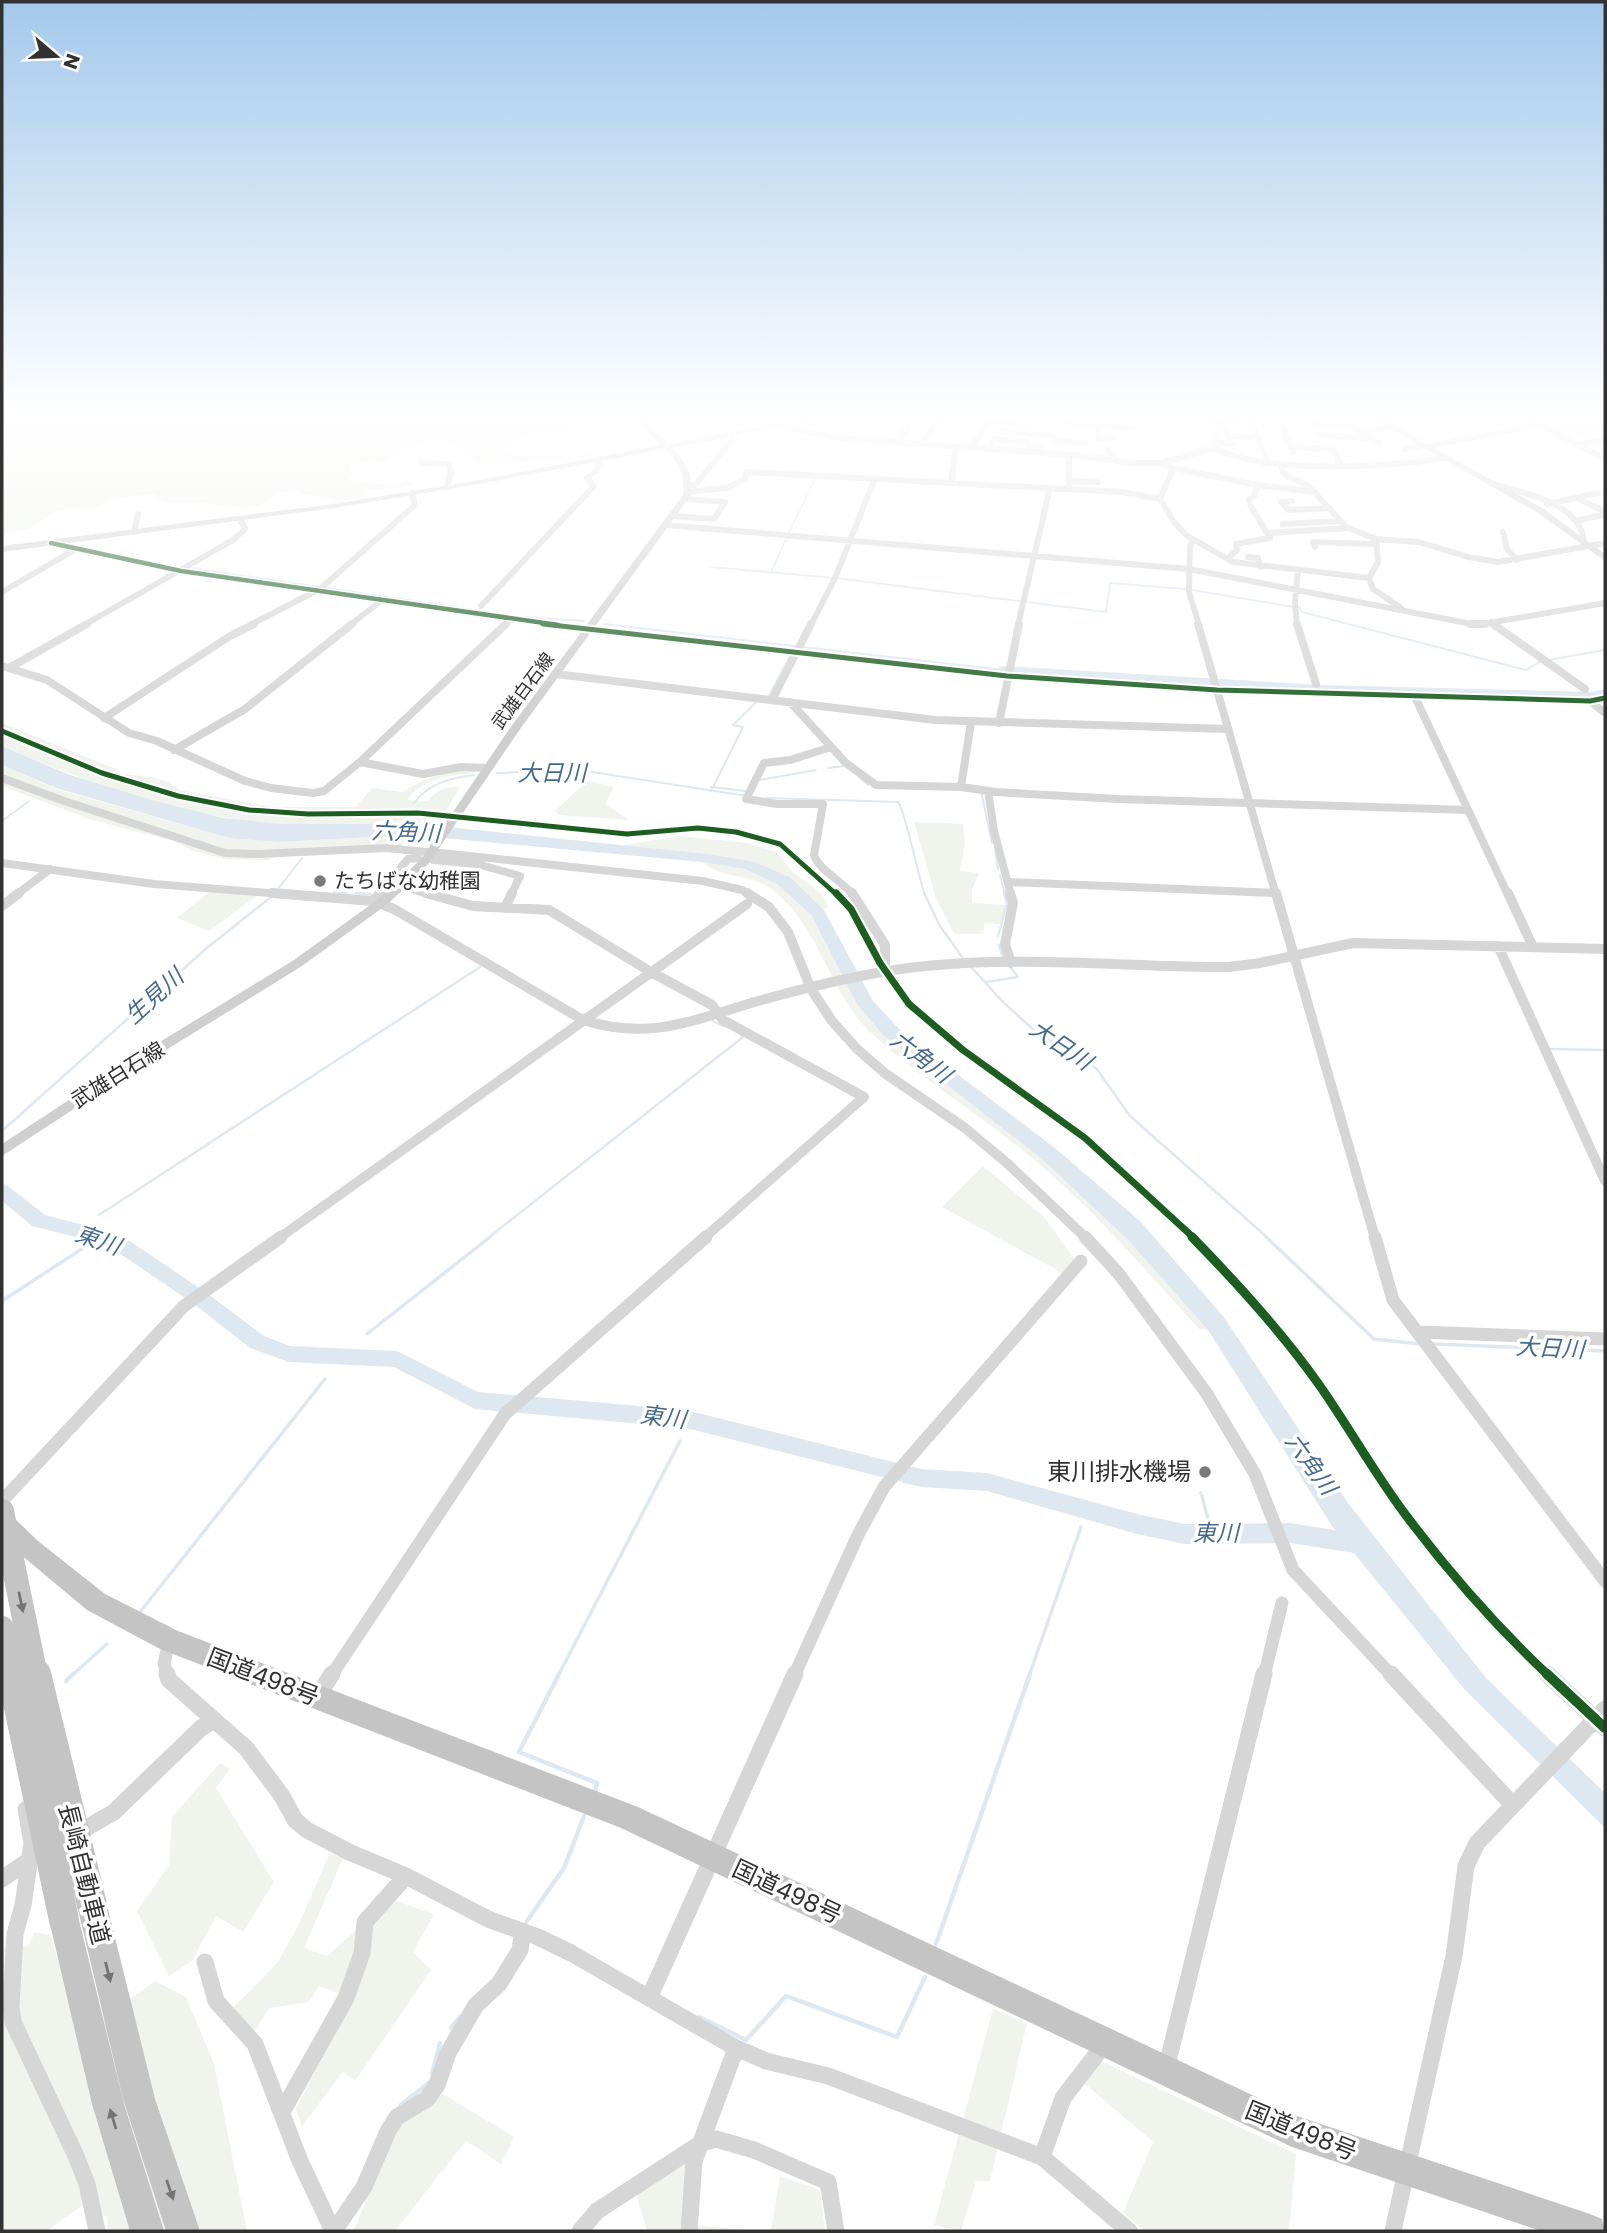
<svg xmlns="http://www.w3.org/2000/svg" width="1607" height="2233" font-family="Poppins,'Noto Sans JP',sans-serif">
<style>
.green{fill:#f0f4ed}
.water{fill:#dee8f1}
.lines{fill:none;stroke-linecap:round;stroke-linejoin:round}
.stream-far3{stroke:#dee8f1;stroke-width:2}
.stream-far2{stroke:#dee8f1;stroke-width:2.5}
.stream-far1{stroke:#dee8f1;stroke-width:3.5}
.stream{stroke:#dee8f1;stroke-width:4.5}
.river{fill:#dee8f1;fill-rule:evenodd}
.street-far4{stroke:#d6d6d6;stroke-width:6}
.street-far3{stroke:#d6d6d6;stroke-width:8}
.street-far2{stroke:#d6d6d6;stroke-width:10}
.street-far1{stroke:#d6d6d6;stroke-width:13}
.street{stroke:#d6d6d6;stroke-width:17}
.secondary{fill:#cfcfcf;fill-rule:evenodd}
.highway{fill:#c4c4c4;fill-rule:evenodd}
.highway-bridge-far1{stroke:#c4c4c4;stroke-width:24}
.highway-bridge{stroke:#c4c4c4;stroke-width:30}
.cycleway-far4-casing{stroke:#fff;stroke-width:7}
.cycleway-far3-casing{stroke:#fff;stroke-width:9}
.cycleway-far2-casing{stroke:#fff;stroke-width:11}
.cycleway-far1-casing{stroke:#fff;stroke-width:13}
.cycleway-casing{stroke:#fff;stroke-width:15}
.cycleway-far4{stroke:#1b5e20;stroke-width:4.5}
.cycleway-far3{stroke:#1b5e20;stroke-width:5}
.cycleway-far2{stroke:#1b5e20;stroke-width:7}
.cycleway-far1{stroke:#1b5e20;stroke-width:9}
.cycleway{stroke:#1b5e20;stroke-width:10}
.oneway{fill:#747474}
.poi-dot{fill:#7a7a7a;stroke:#fff;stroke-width:2.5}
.labels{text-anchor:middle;stroke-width:7;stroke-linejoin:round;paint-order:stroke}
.far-street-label{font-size:18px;fill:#323232;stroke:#fff}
.poi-label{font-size:21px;fill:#323232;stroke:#fff;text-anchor:start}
.street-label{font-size:21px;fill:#323232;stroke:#fff}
.water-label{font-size:23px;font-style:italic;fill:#456a90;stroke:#fff}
.near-poi-label{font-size:24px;fill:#323232;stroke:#fff;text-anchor:end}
.near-street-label{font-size:24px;fill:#323232;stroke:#fff}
</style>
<rect width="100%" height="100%" fill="#fff"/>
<!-- green -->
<path class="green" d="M2 413H601V417L623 419 626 423 581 421 570 433 523 437 502 450 508 453C535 456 564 460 590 450L593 452 591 455 490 466 478 465 456 445 434 442 411 448 393 456 387 463 366 461 349 467 353 473 347 478 352 480 392 486 406 480 412 481V485L408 487 368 490 364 494 369 498 342 501 301 493 299 490 281 492 259 506 240 508 196 502H163L154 494 114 498 100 507 58 510 29 529 2 535Z
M1525 413H1605V435L1577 438Z
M2 723 116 769 114 772C136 778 161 773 180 790L271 807H355L373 788 403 792C425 777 449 770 476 770L474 773C450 775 421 779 407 800L428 801C437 789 446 787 460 786L441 820 423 819 419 824C372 823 325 827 279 824 183 818 89 783 2 746Z
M2 765 56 789 229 838 278 842 410 835 398 849 276 856 269 860 223 859 191 850 174 841 92 820 2 786Z
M587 781 614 787 605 804 629 820 559 815 555 811Z
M914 822 963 824 965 844 960 871 979 873 972 890V903L1006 905 1000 924 985 923 983 934H954L936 898Z
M680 836 747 843 777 852 793 872 823 895 828 907 824 910 790 877 755 862 624 845Z
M702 862 745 869 777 884 812 916 856 1003 882 1034 1043 1160 1128 1240 1208 1330 1199 1329C1147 1272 1096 1212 1037 1162 984 1117 924 1081 873 1035 828 994 821 925 770 888 750 874 720 878 702 862Z
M210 891 258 895 209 931 177 918Z
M983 1166 1044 1217 1076 1261 1064 1274 942 1207Z
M220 1763 230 1769 216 1788 274 1882 243 1932 216 1916 192 1961 169 1976 137 1911 169 1865 172 1817Z
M330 1853 343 1858 304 1948 327 1956 391 1899 434 1914 413 1952 431 1970 355 2081 343 2072 302 2126 296 2109 352 1998 319 1986 309 2002 269 2008 252 2036 234 2007 277 1963 297 1928Z
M35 1932 50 1935 82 2034 155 1981 186 1997 214 2064 247 2231H108V2219L87 2202 47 2231H2V1947L28 1946Z
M993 2009 1027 2023 990 2181H976L961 2231 934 2225Z
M1099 2060 1296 2154 1289 2231H1145L1123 2213 1153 2142 1085 2084Z
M443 2094 514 2137 501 2164 466 2141 395 2231H353L399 2125Z
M687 2163 686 2224 752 2231H647L636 2194Z
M780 2176 820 2190 825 2231H771Z"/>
<!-- water -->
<path class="water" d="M2 746 70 775 155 801 223 818 280 824H419L707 854 755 862 790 877 824 910 873 1001 904 1034 1055 1148 1140 1221 1223 1316 1348 1503 1486 1678 1605 1793V1828L1465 1690 1332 1526 1208 1330 1128 1240 1043 1160 882 1034 856 1003 812 916 777 884 745 869 702 862 410 835 278 842 229 838 56 788 2 765Z"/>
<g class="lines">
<!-- stream-far3 -->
<path class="stream-far3" d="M788 534 816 478
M711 567 836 578 1106 612 1110 583 1185 589
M193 568 487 612
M771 572 787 537
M1192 590 1300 608 1302 612 1526 670 1541 661
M525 617 584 621
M604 624 1003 670
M1548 660 1605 650
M769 696 791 654
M828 768 845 766
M497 773 579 770 747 796
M859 777 868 785
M759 780 816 770
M711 787 745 791
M711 791 743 727 733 725 757 701
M981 791 992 843
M767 798 898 802C905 809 918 877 925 895
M414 803C429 783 450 778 474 775
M2 821 29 801
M995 848 998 869
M1000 875 1005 895
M278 889 302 858
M334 892 347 893
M355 893 371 894"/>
<!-- stream-far2 -->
<path class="stream-far2" d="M357 893 371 894
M924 893 940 926 964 960
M998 936 1007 904 1004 893
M999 945 1003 958
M971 967 1002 1001 1036 1032 1096 1068 1130 1116 1268 1238
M986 982 1018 977 1010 967
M713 1021 723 1026
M1549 1049 1605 1050
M2 1131 208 947 271 897
M99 1215 480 967
M488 1238 743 1037 741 1036"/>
<!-- stream-far1 -->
<path class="stream-far1" d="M1266 1237 1374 1339 1420 1344
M2 1301 83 1248
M367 1334 490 1237
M1434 1344 1605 1351
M1201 1493 1212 1533
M140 1612 325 1379
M71 1676 107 1644
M558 1676 680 1441
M1029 1676 1081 1527"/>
<!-- stream -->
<path class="stream" d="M559 1674 519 1752 597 1783 595 1792
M66 1681 73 1674
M527 1921 564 1868 584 1816
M936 1944 1030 1674
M699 2017 746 2040 786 1996 897 2037 925 1977
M451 2028 460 2017
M432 2074 440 2043
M401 2105 431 2081"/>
<!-- river -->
<path class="river" d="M1003 666 1321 685 1591 692 1605 689V697L1591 700 1321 693 999 673V667Z
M2 1184 8 1186 45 1215 95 1228 130 1241 208 1294 264 1336 290 1346 397 1351 478 1392 686 1410 921 1469 987 1473 1137 1514 1185 1524 1290 1523 1367 1535 1375 1538 1378 1545 1375 1552 1367 1555 1290 1543 1185 1544 1137 1534 987 1491 921 1487 686 1428 475 1409 394 1367 289 1362 250 1348 194 1304 116 1251 91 1241 32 1226 2 1201Z"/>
<!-- street-far4 -->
<path class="street-far4" d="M1270 413 1279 419 1293 452
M1311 418 1313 424 1351 426 1379 443
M1250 419 1268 462
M1378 419 1411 413
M1061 420 1079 425 1131 428
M991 421 1031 424
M1540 425 1605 459
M778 426 840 438 1073 455 1133 463H1161L1213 448 1220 420
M1097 426 1099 438H1112
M1000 431 1055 436
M1360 432 1391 427
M1318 435 1368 438
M1229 436 1258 437
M1054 441 1085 443
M897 442 916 413
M1215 442 1232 444 1220 420
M922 444 940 418
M1579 445 1605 439
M991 446 993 439 1027 442 1028 446 1040 447
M1292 447 1334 449 1340 465
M1213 448C1268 474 1383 468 1443 458
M970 449 996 413
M1404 449 1423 445
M1108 451 1118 461
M1069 455V486
M422 463 449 464 451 472 447 487
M1161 463 1173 468 1160 499 1174 522 1186 535 1233 562 1369 578 1378 562 1376 539
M1280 464 1284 474 1310 487 1346 527 1376 539 1419 542 1468 557 1498 562 1605 543
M1173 468 1258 485 1315 492
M1069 481 1098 482
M951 483 956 448
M1492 484C1523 492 1585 504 1584 545
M689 485H695L734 438 732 435
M687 492 727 488 745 479 746 472 1122 492 1160 499
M1577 498 1605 512
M1292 501 1281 502 1288 510 1330 508
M1547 504 1598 493
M672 516 714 519 725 502 685 499
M1576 521 1605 514
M1283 524 1340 521
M665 525 1189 569 1477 625 1605 603
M134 532 138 514
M1503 532 1507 549 1517 560
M1268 533 1348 528
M1193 541 1190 546 1189 592 1199 625
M51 543 181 571 558 625
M1315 547 1313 542 1375 544
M1229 557 1237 550 1236 544 1270 538 1250 505 1249 500 1254 496 1258 485
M1248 557 1258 558 1260 567
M1369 578 1373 589 1401 608
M2 592 76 549
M481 606 594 486 587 478 596 471 600 458
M1491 622 1496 625
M84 625 233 540 245 529 240 519
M250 625 320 589 415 505 412 493
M350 625 381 601
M504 625 510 620
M811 625 835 578 875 478
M1018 625 1050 488
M1297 625 1295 603 1298 571"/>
<!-- street-far3 -->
<path class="street-far3" d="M543 624 1007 676 1217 690 1590 701 1605 698
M1198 624 1276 895
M1297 624 1316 684
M1470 624H1485
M1493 624 1585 689
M2 666 47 680 129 733 157 741 245 781 271 788 313 793 324 791 360 762 423 774 461 767 487 768
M9 668 87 624
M556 674 935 720 1227 729
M1415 697 1508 895
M772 700 811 624
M1590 701 1605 713
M790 702 846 763 876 785 961 787 996 792 1118 799 1468 810
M104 718 230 636 254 624
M999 723 1019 624
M2 731 102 773 178 796 249 810 308 814 418 813 627 834 698 828 736 832 780 844 837 895
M831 747 790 760 764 763 746 799 777 804H823L814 855C820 872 842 880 853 895
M174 750 245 709 352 624
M360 762 506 624
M2 778 64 801 225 853 259 854 386 848 437 853
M961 787 971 722
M988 791 994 831 1011 895
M432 852 703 881 742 890 750 895
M433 860 477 864 520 876 511 895
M2 863 154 884 294 895
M1008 882 1275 893
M400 886 432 895
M16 895 50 869
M378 895 408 859 418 858"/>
<!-- street-far2 -->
<path class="street-far2" d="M272 893 373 901 394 909 583 1020C656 1043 700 1016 769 998 820 984 873 971 926 966 1026 956 1128 967 1229 967L1260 963 1353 943 1605 949
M426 893 473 906 549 910 651 972 712 1005 723 1020 864 1097 704 1238
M747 893 769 907 788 932 811 989 832 1021 857 1049 886 1074 965 1128 1007 1163 1086 1238
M836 893 851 909 880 963 909 1004 963 1050 1085 1138 1194 1238
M852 893 885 945V968
M1010 893 1013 903 1005 944 1011 963
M1276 893 1375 1238
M1508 893 1533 947
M373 901 380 893
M2 906 19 893
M505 908 512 893
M1498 946 1605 1181
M279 1238 747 904"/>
<!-- street-far1 -->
<path class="street-far1" d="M1085 1237 1119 1274 1207 1394 1255 1474 1293 1570 1392 1676
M1192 1237C1238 1284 1282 1332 1320 1386 1350 1429 1376 1476 1408 1518 1451 1575 1498 1628 1549 1676
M1375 1237 1393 1300 1605 1581
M1419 1332 1605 1339
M2 1501 184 1306 281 1237
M168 1676 164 1664 169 1640
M331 1676 505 1414 706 1237
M794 1676 858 1535 884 1487 1081 1261
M1264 1676 1282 1603"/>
<!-- street -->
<path class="street" d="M167 1674 169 1680 246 1748 282 1796 295 1820 307 1830 349 1852 406 1876 488 1919 538 1937 571 1953 736 2048 766 2061 828 2076 1042 2157 1129 2231
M1391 1674 1512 1804
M1547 1674 1605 1728
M317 1697 332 1674
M26 1809 32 1843 23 1905 15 1934 11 2007 13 2022 76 2156 87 2184 97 2231
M76 1834 114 1812 201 1728 214 1720
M2 1879 31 1859
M205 1962 216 2001 255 2044 300 2161 333 2231
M649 1998 795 1674
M1166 2069 1264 1674
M282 2112 346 1998 362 1953 365 1922 406 1876
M1042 2157 1063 2098 1096 2055 1101 2043
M334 2231 364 2187 388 2131 397 2117 427 2099 437 2085 448 2053 476 2005 499 1984 520 1950 523 1931
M580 2231 597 2211 700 2144 716 2139 754 2150 828 2182 836 2231
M689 2231 694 2161 736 2048
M1393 2231 1454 1956 1466 1866 1477 1843 1605 1709"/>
<!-- secondary -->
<path class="secondary" d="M638 413H646L647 424 668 444 833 413H849L672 448C687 462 693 475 691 495L518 732 429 863 404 889 385 906 302 966 132 1071 2 1156V1144L122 1065 294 960 377 900 396 883 421 859 510 728 683 495C685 475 679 463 665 449L479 484 334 508 2 552V546L334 504 479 480 661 445 639 424Z
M1058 413 1234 418 1298 413 1234 422 1062 415Z
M1363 413H1373L1428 444 1533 424 1512 413H1522L1543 423V427H1540L1434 448 1544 509 1605 554V561L1538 513Z"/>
<!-- highway -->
<path class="highway" d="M2 1514 12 1516 38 1541 105 1594 178 1631 638 1807 1297 2116 1590 2214 1602 2219 1605 2231H1541L1292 2147 621 1828 160 1649 87 1610 2 1539Z
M92 1890 102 1895 107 1905 155 2099 200 2231H166L123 2099 77 1905 82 1895Z
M64 1905 75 1909 79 1920 124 2104 164 2231H130L92 2104 49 1920 53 1909Z"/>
<!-- highway-bridge-far1 -->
<path class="highway-bridge-far1" d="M2 1511 36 1676
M2 1628 12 1676"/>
<!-- highway-bridge -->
<path class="highway-bridge" d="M12 1674 64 1920
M36 1674 92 1905"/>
<!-- cycleway-far4 casing -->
<g class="cycleway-far4-casing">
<path id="cycleway-far4" d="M51 543 181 571 558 625"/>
</g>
<!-- cycleway-far3 casing -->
<g class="cycleway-far3-casing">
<path id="cycleway-far3" d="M543 624 1007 676 1217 690 1590 701 1605 698
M2 731 102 773 178 796 249 810 308 814 418 813 627 834 698 828 736 832 780 844 837 895"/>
</g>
<!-- cycleway-far2 casing -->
<g class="cycleway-far2-casing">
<path id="cycleway-far2" d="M836 893 851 909 880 963 909 1004 963 1050 1085 1138 1194 1238"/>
</g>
<!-- cycleway-far1 casing -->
<g class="cycleway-far1-casing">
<path id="cycleway-far1" d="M1192 1237C1238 1284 1282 1332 1320 1386 1350 1429 1376 1476 1408 1518 1451 1575 1498 1628 1549 1676"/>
</g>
<!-- cycleway casing -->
<g class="cycleway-casing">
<path id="cycleway" d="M1547 1674 1605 1728"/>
</g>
<!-- cycleway-far4 -->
<use href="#cycleway-far4" class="cycleway-far4"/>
<!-- cycleway-far3 -->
<use href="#cycleway-far3" class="cycleway-far3"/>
<!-- cycleway-far2 -->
<use href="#cycleway-far2" class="cycleway-far2"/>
<!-- cycleway-far1 -->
<use href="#cycleway-far1" class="cycleway-far1"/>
<!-- cycleway -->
<use href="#cycleway" class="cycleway"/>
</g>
<!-- one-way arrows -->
<defs><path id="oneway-solid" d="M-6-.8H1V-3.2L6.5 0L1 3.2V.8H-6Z" transform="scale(1.75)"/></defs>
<g class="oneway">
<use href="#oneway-solid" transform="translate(21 1602) rotate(78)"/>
<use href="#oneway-solid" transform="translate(108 1972) rotate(76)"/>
<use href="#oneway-solid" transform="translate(113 2119) rotate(-107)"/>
<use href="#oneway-solid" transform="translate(170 2190) rotate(71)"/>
</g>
<!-- sky -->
<linearGradient id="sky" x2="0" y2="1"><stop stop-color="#a4c9ec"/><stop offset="0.57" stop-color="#fff"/><stop offset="1" stop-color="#fff" stop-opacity="0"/></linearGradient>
<rect width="1607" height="726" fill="url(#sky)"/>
<!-- markers -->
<g class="poi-dot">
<circle cx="320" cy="881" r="7"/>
<circle cx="1205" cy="1472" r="7"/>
</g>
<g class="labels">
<!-- far-street labels -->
<g class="far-street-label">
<text transform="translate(523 691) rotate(-53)" y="6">武雄白石線</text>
</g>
<!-- poi labels -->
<g class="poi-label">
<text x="334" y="888">たちばな幼稚園</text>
</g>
<!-- street labels -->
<g class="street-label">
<text transform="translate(118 1075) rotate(-32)" y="7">武雄白石線</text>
</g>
<!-- water labels -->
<g class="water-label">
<text x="552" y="781">大日川</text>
<text transform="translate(406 832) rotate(2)" y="8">六角川</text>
<text transform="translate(154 996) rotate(-42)" y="8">生見川</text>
<text transform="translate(1061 1045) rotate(34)" y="8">大日川</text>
<text transform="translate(921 1057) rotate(37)" y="8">六角川</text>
<text transform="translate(98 1240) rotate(19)" y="8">東川</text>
<text transform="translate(1550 1348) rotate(3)" y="8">大日川</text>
<text transform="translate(663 1417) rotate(7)" y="8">東川</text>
<text transform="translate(1311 1464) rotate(54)" y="8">六角川</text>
<text x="1216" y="1541">東川</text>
</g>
<!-- near-poi labels -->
<g class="near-poi-label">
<text x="1191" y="1480">東川排水機場</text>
</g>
<!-- near-street labels -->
<g class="near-street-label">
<text transform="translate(263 1677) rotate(21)" y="8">国道498号</text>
<text transform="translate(84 1874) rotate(76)" y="8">長崎自動車道</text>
<text transform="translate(787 1892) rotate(25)" y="8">国道498号</text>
<text transform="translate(1301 2131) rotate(22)" y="8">国道498号</text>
</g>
</g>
<!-- border -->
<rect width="1607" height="2233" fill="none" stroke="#323232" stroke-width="7"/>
<!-- north arrow -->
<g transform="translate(56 56) rotate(109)" stroke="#ffffff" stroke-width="5" paint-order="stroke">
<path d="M0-5L12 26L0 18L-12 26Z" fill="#323232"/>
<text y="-10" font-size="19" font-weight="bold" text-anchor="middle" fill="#323232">N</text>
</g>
</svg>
